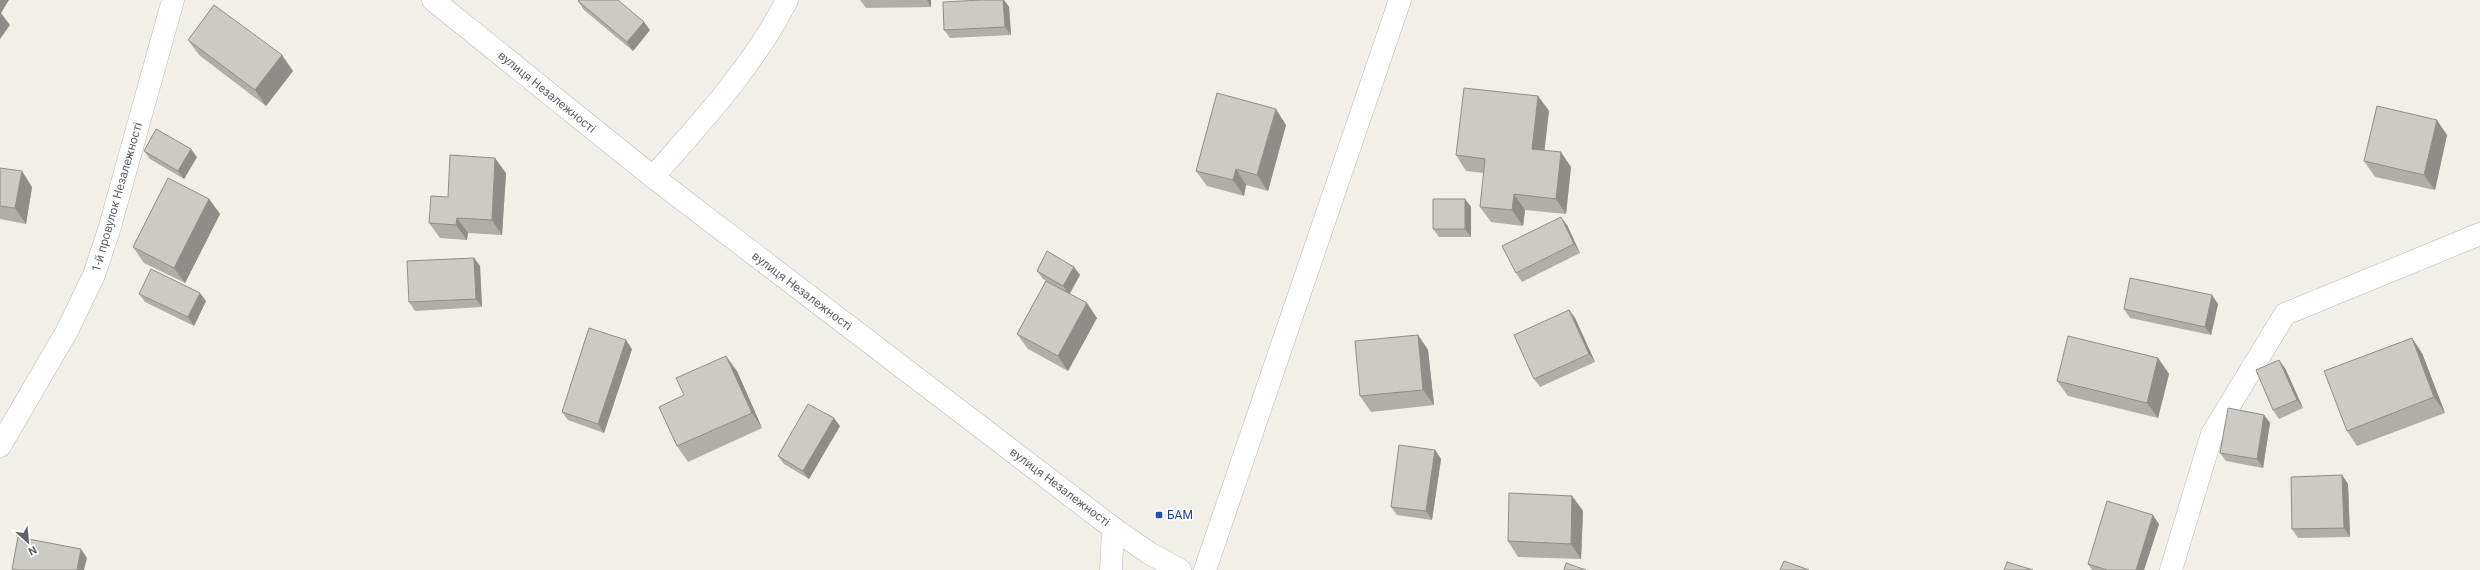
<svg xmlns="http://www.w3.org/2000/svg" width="2480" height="570" font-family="Roboto,sans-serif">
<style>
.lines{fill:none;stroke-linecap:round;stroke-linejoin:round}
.minor-casing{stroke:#b5b8bc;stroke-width:23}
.tertiary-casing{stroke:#b5b8bc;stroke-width:23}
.minor{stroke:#fff;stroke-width:22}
.tertiary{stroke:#fff;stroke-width:22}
.wall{fill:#afaea9}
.shaded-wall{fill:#8f8d8a}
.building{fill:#cccac5;stroke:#8f8d8a}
.transit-dot{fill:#1a4fb4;stroke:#fff;stroke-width:1.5}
.labels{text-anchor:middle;stroke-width:3;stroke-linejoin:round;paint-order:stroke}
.street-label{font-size:12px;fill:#5f6368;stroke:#fff}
.transit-label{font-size:12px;fill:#164399;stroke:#fff;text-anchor:start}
</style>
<rect width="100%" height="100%" fill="#f1efe8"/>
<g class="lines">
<!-- minor casing -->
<g class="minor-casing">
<path id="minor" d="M653 177C702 121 753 67 787 0
M0 446 67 331 94 275 109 230 173 0
M1111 570 1113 528
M1205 570 1400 0
M2171 570 2212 434 2285 314 2480 234"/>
</g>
<!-- tertiary casing -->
<g class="tertiary-casing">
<path id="tertiary" d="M433 0 653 177 1113 528 1149 553 1180 570"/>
</g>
<!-- minor -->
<use href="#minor" class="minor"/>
<!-- tertiary -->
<use href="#tertiary" class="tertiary"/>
</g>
<!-- wall -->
<path class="wall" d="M860 0H931V7L866 8Z
M982 0H1004L1009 7 1011 35 950 38 944 30Z
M578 1 650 30 633 51 584 10Z
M188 40 293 71 266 106 199 55Z
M1538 96 1549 111 1544 150 1571 167 1566 214 1525 210 1523 226 1491 222 1480 207 1484 173 1466 171 1456 155Z
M1286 125 1268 191 1246 185 1244 196 1207 186 1196 171Z
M2447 135 2435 190 2375 177 2364 161Z
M144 151 197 157 184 179 150 159Z
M0 168 32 187 26 224 0 219Z
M506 173 502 235 468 233 467 240 440 238 429 223 448 197Z
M209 199 220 214 185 283 144 263 133 247Z
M1465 199 1471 207V237H1439L1433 229Z
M1567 225 1580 253 1522 282 1516 273Z
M474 258 480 266 482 307 415 311 409 302Z
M1074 267 1080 275 1070 294 1097 318 1068 371 1028 349 1017 334 1046 281 1043 279 1037 271Z
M139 294 206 301 194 326 145 302Z
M2218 304 2211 335 2130 318 2124 309Z
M1569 310 1575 318 1595 362 1540 387 1534 379Z
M1418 335 1428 350 1434 405 1371 412 1360 396Z
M632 349 604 433 568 420 562 412Z
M2422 353 2445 413 2357 446 2347 431Z
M2158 358 2169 374 2158 418 2068 396 2057 381Z
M2285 368 2303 408 2279 419 2273 410Z
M737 371 762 428 688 462 677 446 684 395Z
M2264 415 2270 423 2263 468 2226 461 2220 453Z
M840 426 809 479 784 464 778 456Z
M1435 450 1441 459 1432 520 1397 515 1391 507Z
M2342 475 2348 484 2350 537 2298 538 2292 529Z
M1572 496 1583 511 1581 559 1518 557 1508 541Z
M2159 524 2144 570H2092L2088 564Z"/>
<!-- shaded-wall -->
<path class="shaded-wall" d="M0 0H9L1 13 10 25 0 39Z
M927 0H931V7Z
M1003 0H1004L1009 7 1011 35 1005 27Z
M644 22 650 30 633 51 627 42Z
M282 55 293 71 266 106 255 90Z
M1538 96 1549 111 1543 164 1532 149Z
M1276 109 1286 125 1268 191 1257 175Z
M2437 120 2447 135 2435 190 2424 175Z
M191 149 197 157 184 179 178 171Z
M1561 152 1571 167 1566 214 1556 199Z
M495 158 506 173 502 235 492 220Z
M1236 169 1246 185 1244 196 1233 180Z
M22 171 32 187 26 224 15 208Z
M1514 194 1525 210 1523 226 1512 210Z
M209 199 220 214 185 283 174 268Z
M1465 199 1471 207V237L1465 229Z
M1561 217 1567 225 1580 253 1574 244Z
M457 218 468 233 467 240 456 225Z
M474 258 480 266 482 307 476 299Z
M1074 267 1080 275 1069 294 1063 286Z
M200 293 206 301 194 326 188 317Z
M2212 295 2218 304 2211 335 2205 327Z
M1087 303 1097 318 1068 371 1058 356Z
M1569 310 1575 318 1595 362 1589 354Z
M1418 335 1428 350 1434 405 1423 390Z
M2412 338 2422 353 2445 413 2434 397Z
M626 340 632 349 604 433 598 424Z
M726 356 737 371 762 428 752 413Z
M2158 358 2169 374 2158 418 2147 403Z
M2279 360 2285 368 2303 408 2297 400Z
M2264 415 2270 423 2263 468 2257 459Z
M834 418 840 426 809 479 803 471Z
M1435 450 1441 459 1432 520 1426 511Z
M2342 475 2348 484 2350 537 2344 528Z
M1572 496 1583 511 1581 559 1571 544Z
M2153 515 2159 524 2144 570H2136Z
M81 549 87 558 84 570H77Z"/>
<!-- building -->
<path class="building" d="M579 0H618L644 22 627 42 578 1Z
M982 0H1003L1005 27 944 30 943 2Z
M214 5 282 55 255 90 188 40Z
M1464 88 1538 96 1532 149 1561 152 1556 199 1514 194 1512 210 1480 207 1485 159 1456 155Z
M1217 93 1276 109 1257 175 1236 169 1233 180 1196 171Z
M2377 106 2437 120 2424 175 2364 161Z
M156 129 191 149 178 171 144 151Z
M450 155 495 158 492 220 457 218 456 225 429 223 431 196 448 197Z
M0 168 22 171 15 208 0 206Z
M168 178 209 199 174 268 133 247Z
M1433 199H1465V229H1433Z
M1561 217 1574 244 1516 273 1502 246Z
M1047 251 1074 267 1063 286 1037 271Z
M474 258 476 299 409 302 407 261Z
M151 269 200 293 188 317 139 294Z
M2130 278 2212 295 2205 327 2124 309Z
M1046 281 1087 303 1058 356 1017 334Z
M1569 310 1589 354 1534 379 1514 335Z
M589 328 626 340 598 424 562 412Z
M1418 335 1423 390 1360 396 1355 341Z
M2068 336 2158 358 2147 403 2057 381Z
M2412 338 2434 397 2347 431 2324 371Z
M726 356 752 413 677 446 659 407 684 395 676 378Z
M2279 360 2297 400 2273 410 2256 370Z
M808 404 834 418 803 471 778 456Z
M2228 408 2264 415 2257 459 2220 453Z
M1399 445 1435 450 1426 511 1391 507Z
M2342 475 2344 528 2292 529 2291 477Z
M1509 493 1572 496 1571 544 1508 541Z
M2107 501 2153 515 2136 570H2107L2088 564Z
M18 537 81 549 77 570H17L12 569Z
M1784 561 1809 570H1780Z
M2007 562 2033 570H2004Z
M1566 563 1586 570H1564Z"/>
<!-- markers -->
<rect class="transit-dot" x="1155" y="511" width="8" height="8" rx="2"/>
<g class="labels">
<!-- street labels -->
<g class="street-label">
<text transform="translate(547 92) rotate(39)" y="4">вулиця Незалежності</text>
<text transform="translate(117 197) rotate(-74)" y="4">1-й провулок Незалежності</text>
<text transform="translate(802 291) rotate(37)" y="4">вулиця Незалежності</text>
<text transform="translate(1060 487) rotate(37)" y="4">вулиця Незалежності</text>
</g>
<!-- transit labels -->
<g class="transit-label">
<text x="1167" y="519">БАМ</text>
</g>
</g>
<!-- north arrow -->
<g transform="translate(28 542) rotate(153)" stroke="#ffffff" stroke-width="3" paint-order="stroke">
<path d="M0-3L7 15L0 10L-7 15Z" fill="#5f6368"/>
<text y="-6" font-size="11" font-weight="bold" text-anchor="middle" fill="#5f6368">N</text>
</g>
</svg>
